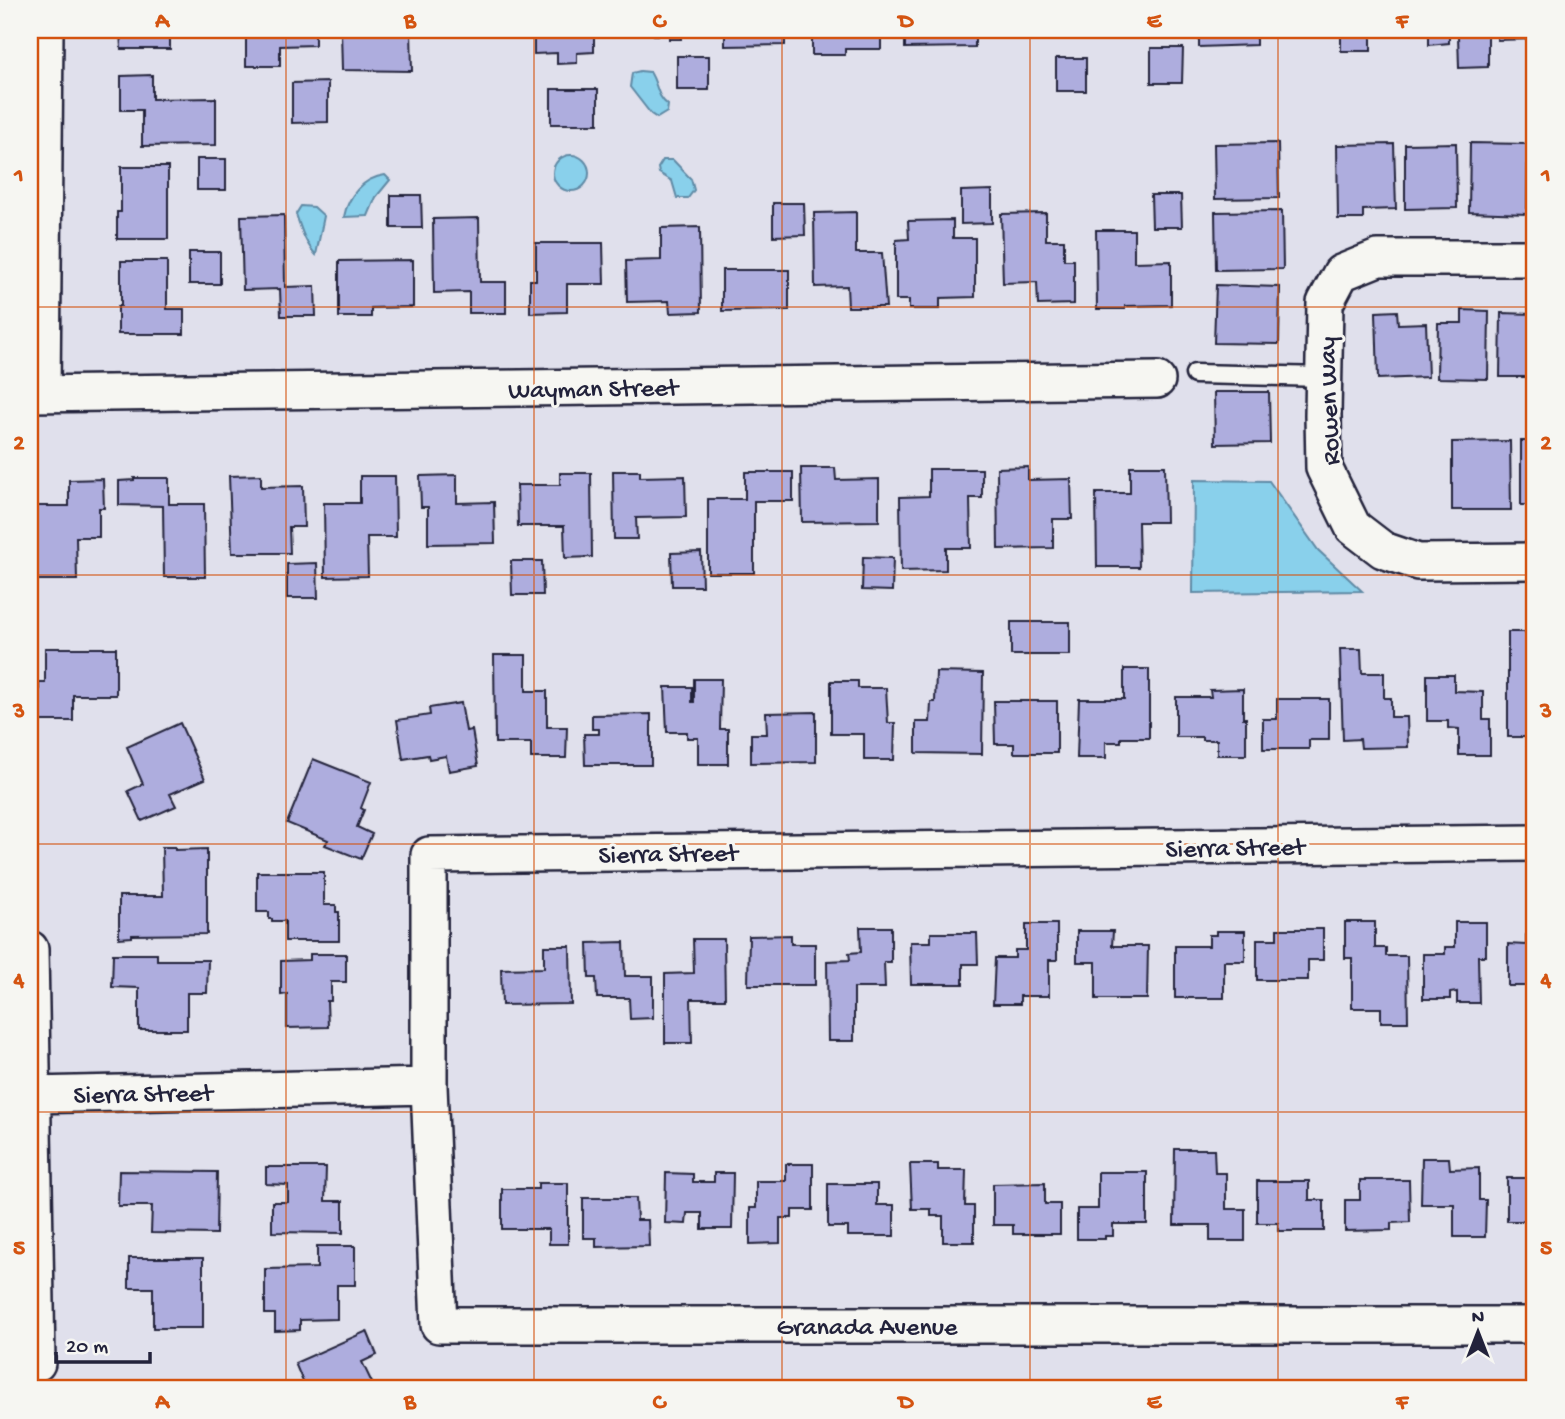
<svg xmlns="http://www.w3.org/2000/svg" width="1565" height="1419" font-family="'Gochi Hand',sans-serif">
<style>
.water{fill:#89d0eb;stroke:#608aa5;stroke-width:2}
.building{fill:#aeadde;stroke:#22223b;stroke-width:2}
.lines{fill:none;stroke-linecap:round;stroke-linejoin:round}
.lane-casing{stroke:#22223b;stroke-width:23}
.street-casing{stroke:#22223b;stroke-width:40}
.lane{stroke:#f6f6f2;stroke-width:18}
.street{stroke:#f6f6f2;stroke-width:35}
.grid{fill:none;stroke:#d45411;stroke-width:2;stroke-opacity:0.55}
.labels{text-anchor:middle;stroke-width:6;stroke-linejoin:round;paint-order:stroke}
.street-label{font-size:26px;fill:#22223b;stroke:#f6f6f2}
.neatline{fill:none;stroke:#d45411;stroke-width:2.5}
.grid-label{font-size:23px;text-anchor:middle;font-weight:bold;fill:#d45411}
</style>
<rect width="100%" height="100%" fill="#e0e0ec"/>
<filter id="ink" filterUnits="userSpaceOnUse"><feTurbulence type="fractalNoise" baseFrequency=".0143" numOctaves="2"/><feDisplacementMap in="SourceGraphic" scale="14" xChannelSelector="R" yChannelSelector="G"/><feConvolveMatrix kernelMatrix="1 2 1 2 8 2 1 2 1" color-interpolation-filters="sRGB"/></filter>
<g filter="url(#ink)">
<!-- water -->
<path class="water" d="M640 71 650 72C658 84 656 96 668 105L667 112 657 118 651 114 630 87 632 73Z
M553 173a18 18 0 1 1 36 0a18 18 0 1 1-36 0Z
M663 160H673L691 179 694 190 688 198H677L672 181 659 173 658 168Z
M385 175 390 180 376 197 368 216 344 217C348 196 363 178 385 175Z
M301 206 314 207 324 216 316 255C305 243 301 229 296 214Z
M1194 480 1269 481 1318 550 1362 591 1193 593Z"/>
<!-- building -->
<path class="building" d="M120 30H170V49H121Z
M246 30H315V45L280 46V66H246Z
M341 30H411L412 71 342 70Z
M452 30H507L452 31Z
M534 30H594V52L577 53V63L557 64V53L534 54Z
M654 30H690V35H681V39H669V35H654Z
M725 30H785V45L725 46Z
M812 30H881V49H845V55H812Z
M905 30H975V47L905 48Z
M1122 30H1151V33H1139V30Z
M1199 30H1272V36H1256V45L1199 47Z
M1297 30H1371V51H1341V33H1297Z
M1429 30H1449V43L1429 45Z
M1497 30H1535V39L1497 40Z
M1458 35H1488V67L1459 68Z
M1151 48H1183L1182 83H1151Z
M677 56H709V90H677Z
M1056 58H1086V91H1056Z
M152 75V99L216 98V145L142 146V110H121V76Z
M328 82V122L292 123V83Z
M551 89H598V124H551Z
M1278 143 1279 198 1215 199 1214 144Z
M1456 143 1457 208 1405 209V144Z
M1470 143 1528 144 1527 214 1469 212Z
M1394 144 1396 209 1363 210V219H1338L1337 145Z
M197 159H226V190H197Z
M121 167H168V239H117V212H121Z
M992 190V223L961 224V191Z
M391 195H421L422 228H391Z
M1151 195H1181L1182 227H1152Z
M773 203H804L805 235 773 236Z
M1282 211 1283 269 1216 270 1215 212Z
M856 212V253H882L886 307H848L847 286 815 287 814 213Z
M1046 213V240H1064V260H1074V304L1038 305 1037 282 1003 283 1001 214Z
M284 215 285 287 315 286 316 316H281L280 289 243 290 241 216Z
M479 218 480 282H506V313H469V292L434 293 433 219Z
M953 220V238H975V297L940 298V309H909V300H896V240L909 239 908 221Z
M700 227 701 312 670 313 669 301 627 302 626 261 661 260V228Z
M1096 230H1134V262L1171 261V305L1125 306V309H1097Z
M536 243H603L604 284H567V312L530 313V280H536Z
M189 252H220V284H189Z
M413 260V307L371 308V317H339V261Z
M121 261H167V309H184V334H118V306H121Z
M722 270H789V310L722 311Z
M1216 285 1280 287 1279 344 1214 343Z
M1462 310 1489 311 1488 379 1437 378 1438 323H1462Z
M1397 311 1398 324 1426 323 1428 377 1378 379 1376 312Z
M1501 313 1535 314V377H1500Z
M1214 392H1269L1270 443 1215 444Z
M1510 441 1511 510H1452V442Z
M1521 441H1535V505H1521Z
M1130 466H1165L1166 522H1138L1139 567H1097L1096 493H1130Z
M1028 467V480L1071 479 1072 519H1053V548L998 549 997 468Z
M801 468H835L836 480 879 479V521L802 522Z
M929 469H982V498H970L971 548H946V570L901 571 900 497 929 496Z
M613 471H640V477L685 476 686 517 636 518 637 539H614Z
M745 472H793V501H754V573H708V499H745Z
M560 473H591L592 557 565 558 564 526H518L517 485H560Z
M261 475V487L303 486 304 527H289L290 553H232L229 476Z
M457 475V503L494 502 495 543 428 544V507H421L420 476Z
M360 476H395L396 537H367L368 576 325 577 324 503H360Z
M134 478H169V504H204L205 577H164L163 506 119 505V481L134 480Z
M103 479 104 508H99V537H76L77 580H36L35 506H69V480Z
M701 552 702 586H672L671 553Z
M863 557 893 558 892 591 862 590Z
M511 561H542L543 595H512Z
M317 563 318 598H287V564Z
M1011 622H1070V655H1011Z
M1508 632H1535V746H1527L1528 737H1508Z
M45 648H116V695H73V721H39V682H45Z
M1340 649H1361L1362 673H1384V698H1391V717H1407L1408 747 1361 748 1360 739 1343 740Z
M494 655H526V691H547V727H567L566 758H531V743H495Z
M1124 669H1149V738H1121V742H1106V758H1077L1079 699H1124Z
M936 672 983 673 982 754 916 753V722H930L931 702H935Z
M1427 675H1454V691L1483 692V719H1490V755H1459V729L1448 728V721H1427Z
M694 679H721L720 729H728V764H698V738H687V732H667L665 687H692V702H694Z
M831 681H858V688H886L888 723H895L894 760H864V734H831Z
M1243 689V718H1246V755H1217V740H1202V737H1176V697H1211L1210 690Z
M1277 699H1329V740H1309V749H1263V719H1277Z
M994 701H1057V753H1014V744H995Z
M461 703 466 731 472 730 478 766 449 771 446 756 429 759 428 755 403 759 397 720 430 715 429 708Z
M816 712V762L751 763V734H767L766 713Z
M651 714V765H585L584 734H599V729H592V715Z
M180 723 205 779 170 794 176 806 142 821 128 791 143 784 127 747Z
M313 759 371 782 361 808 364 810 357 827 372 834 361 859 325 845 328 840 287 823Z
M162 847H175V850L207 849V934L132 935V937L119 938V896H163Z
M257 872H324V905H336V912H339V941H285V921H272V919H269V912H257Z
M1345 922H1375V948H1386V956H1407L1408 1022H1381V1008H1352V958H1345Z
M1455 922H1486V956H1478L1479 1003H1457V992L1450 993V999H1423V954H1445V947H1455Z
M1026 924H1057V960H1049V996H1020V1004H993L995 958H1015V950H1026Z
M860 927H891V962H884L885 988H854V1041H828L827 961 850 960 849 953 861 952Z
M1277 929H1323V960H1308V980H1257V939H1277Z
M1077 931H1113L1112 946H1148L1147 999H1096V962H1077Z
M1216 931H1245V961H1224V998H1175V946H1209V935H1216Z
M931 933H977L978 964H963V984H911L910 942H931Z
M791 935V944H815V985H748L749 936Z
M1526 935H1535V986H1508V944L1526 945Z
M693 939H724L725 999H691L692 1043H665V974L694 973Z
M624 942 625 976H653V1018L630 1019 629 998H597L596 978H589L588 943Z
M544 946H570L571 1004 502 1005 501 969 544 968Z
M113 954H157V960H208L207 993H187V1030H139V988L112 987Z
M310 954H346V982H331V1001H327L328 1027 287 1028V994L281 995V961L310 960Z
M1175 1149H1214L1215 1173H1226V1209H1245V1241H1210V1225H1174Z
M1422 1158H1449L1450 1169 1479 1168V1200H1486L1485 1237H1454V1204H1421Z
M786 1164H813V1210H792V1218H780V1243L750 1244V1208H756V1181H786Z
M910 1164H938V1170H966L965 1206H974V1242H943V1216H931V1209H912Z
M266 1167H326L325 1201H343V1233L272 1232V1202H288V1185L266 1184Z
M119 1171 217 1172 216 1234 151 1233 152 1206H118Z
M1098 1172H1147V1224H1113V1236H1105V1239H1077V1209H1098Z
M666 1173 693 1174V1182H714V1173H733L732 1229H702V1213H687L686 1224 665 1223Z
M1507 1178H1535V1229H1527V1221H1507Z
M1360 1180H1409L1410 1222 1391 1223V1230L1345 1231V1200H1360Z
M1257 1181H1309V1200H1324V1231H1278V1223H1257Z
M538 1183H568V1244H549V1229H502V1189H538Z
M1045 1183V1204H1060V1234H1013V1225H993V1184Z
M828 1184H877V1205H894V1236H848V1227H828Z
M583 1198H636L637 1220H648L649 1246 596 1247V1238H583Z
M317 1246H355V1285H337V1319L300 1320V1330L275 1331V1314H265V1269L317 1268Z
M129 1258H203V1328H153V1288H129Z
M367 1331 377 1355 362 1362 375 1389H306L295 1363Z"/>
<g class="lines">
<!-- lane casing -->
<g class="lane-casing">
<path id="lane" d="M1195 374 1324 377"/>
</g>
<!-- street casing -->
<g class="street-casing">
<path id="street" d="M1535 258H1378L1341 273 1325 303 1323 415 1324 468 1353 527 1383 550 1418 562 1535 561
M30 394 1157 380
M42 394 45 30
M1535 843 429 855V1086L439 1325H1535
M30 949 37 1363H30
M32 1095 429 1086"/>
</g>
<!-- lane -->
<use href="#lane" class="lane"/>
<!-- street -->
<use href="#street" class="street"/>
</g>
</g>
<!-- grid -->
<path class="grid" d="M286 30V1389M534 30V1389M782 30V1389M1030 30V1389M1278 30V1389M30 307H1535M30 575H1535M30 844H1535M30 1112H1535"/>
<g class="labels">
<!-- street labels -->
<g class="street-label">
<text transform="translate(593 387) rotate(-1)" y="9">Wayman Street</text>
<text transform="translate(1327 401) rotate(-92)" y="9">Rowen Way</text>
<text transform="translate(1235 846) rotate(-1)" y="9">Sierra Street</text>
<text transform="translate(668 852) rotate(-1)" y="9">Sierra Street</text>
<text transform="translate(143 1092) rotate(-1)" y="9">Sierra Street</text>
<text x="867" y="1334">Granada Avenue</text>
</g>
</g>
<!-- margin -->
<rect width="1565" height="1419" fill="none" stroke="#f6f6f2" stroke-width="77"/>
<!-- north arrow -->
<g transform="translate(1478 1332)" stroke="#f6f6f2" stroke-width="5" paint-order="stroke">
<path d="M0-5L12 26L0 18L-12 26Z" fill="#22223b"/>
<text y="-10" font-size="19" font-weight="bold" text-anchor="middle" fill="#22223b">N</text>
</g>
<!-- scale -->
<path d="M56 1352v10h94v-10" fill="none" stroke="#22223b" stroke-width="3.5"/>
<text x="66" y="1352" font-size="21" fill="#22223b" stroke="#f6f6f2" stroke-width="5" paint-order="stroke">20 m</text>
<rect x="38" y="38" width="1488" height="1342" class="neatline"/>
<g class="grid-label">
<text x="162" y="27">A</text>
<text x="410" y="27">B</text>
<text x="659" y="27">C</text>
<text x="906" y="27">D</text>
<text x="1154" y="27">E</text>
<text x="1402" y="27">F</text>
<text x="19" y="181">1</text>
<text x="1546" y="181">1</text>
<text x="19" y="449">2</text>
<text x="1546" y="449">2</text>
<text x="19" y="717">3</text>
<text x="1546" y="717">3</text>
<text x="19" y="986">4</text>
<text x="1546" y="986">4</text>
<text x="19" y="1254">5</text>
<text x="1546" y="1254">5</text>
<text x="162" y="1408">A</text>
<text x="410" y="1408">B</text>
<text x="659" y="1408">C</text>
<text x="906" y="1408">D</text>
<text x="1154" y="1408">E</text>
<text x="1402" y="1408">F</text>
</g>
</svg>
